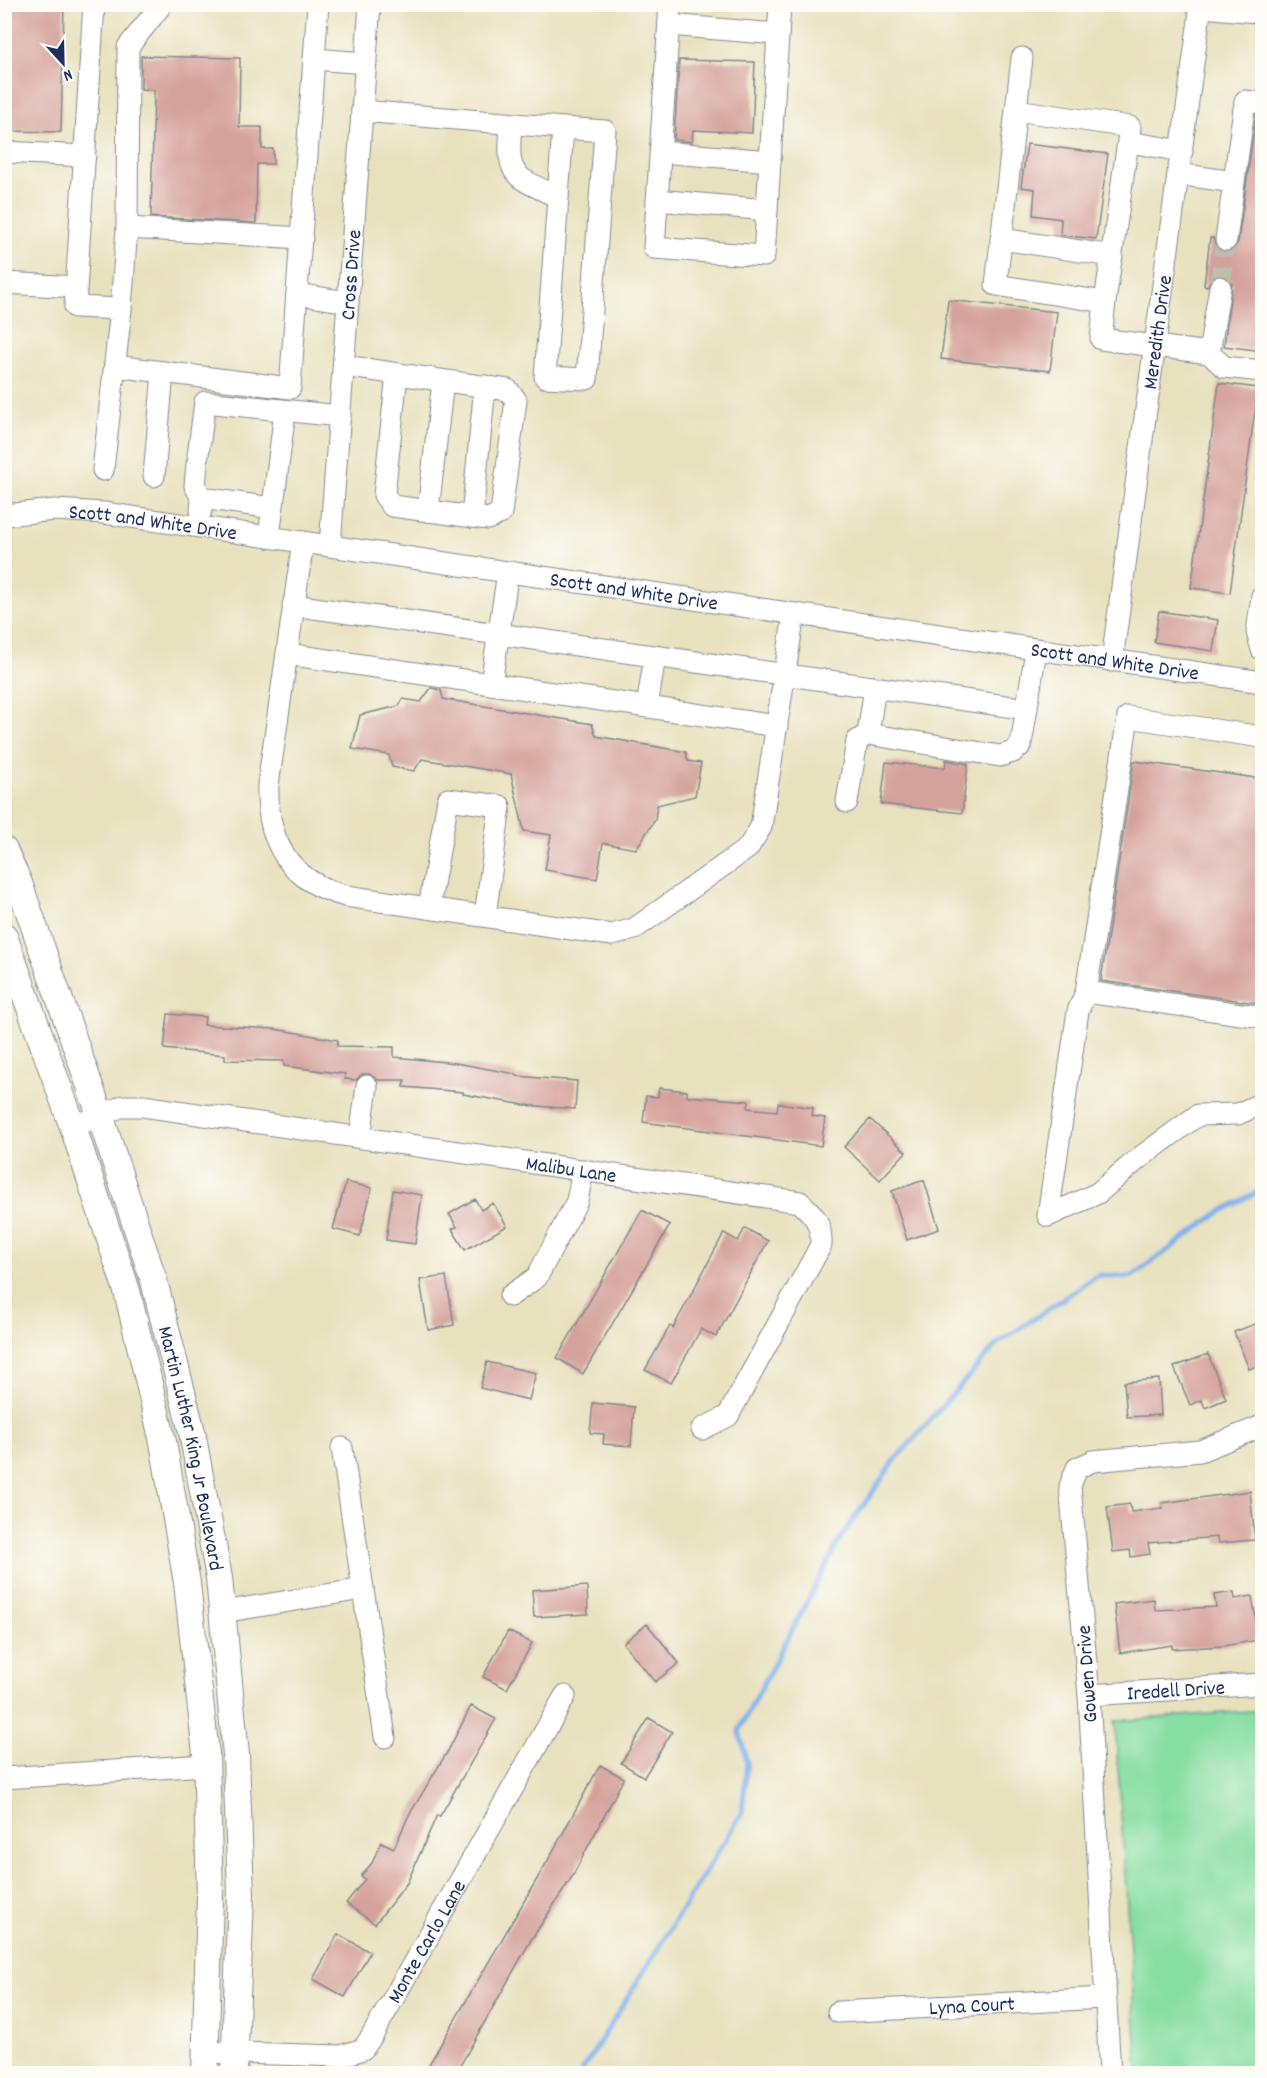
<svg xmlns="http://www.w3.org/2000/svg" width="1267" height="2078" font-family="Dekko,sans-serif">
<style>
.green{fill:#87dea2;stroke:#518680;stroke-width:1.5}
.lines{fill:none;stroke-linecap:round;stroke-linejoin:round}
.stream{stroke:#7fb1eb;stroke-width:5}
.building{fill:#d5a29b}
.minor-tunnel{stroke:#bfbdab;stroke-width:21;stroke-dasharray:21 10;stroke-linecap:butt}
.minor-casing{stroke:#82888e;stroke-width:23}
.major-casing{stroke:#82888e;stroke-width:28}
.minor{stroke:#fff;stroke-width:21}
.major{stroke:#fff;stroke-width:26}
.labels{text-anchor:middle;stroke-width:5;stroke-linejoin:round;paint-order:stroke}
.street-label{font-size:21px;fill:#1b2f5e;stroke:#fdfcf7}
</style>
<rect width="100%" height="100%" fill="#fdfcf7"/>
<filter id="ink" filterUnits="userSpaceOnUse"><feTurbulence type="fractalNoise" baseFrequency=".0167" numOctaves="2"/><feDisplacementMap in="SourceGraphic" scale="12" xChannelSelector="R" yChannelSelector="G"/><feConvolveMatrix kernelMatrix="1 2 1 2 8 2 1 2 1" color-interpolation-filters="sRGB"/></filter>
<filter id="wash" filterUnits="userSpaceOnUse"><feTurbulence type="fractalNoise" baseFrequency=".008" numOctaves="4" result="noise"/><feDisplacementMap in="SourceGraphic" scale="24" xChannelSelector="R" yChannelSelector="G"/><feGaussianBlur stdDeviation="1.35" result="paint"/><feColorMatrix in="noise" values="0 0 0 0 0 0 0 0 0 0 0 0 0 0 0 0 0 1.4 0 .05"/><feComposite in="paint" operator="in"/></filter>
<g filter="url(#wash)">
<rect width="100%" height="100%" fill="#e8e1be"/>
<!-- green -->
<path class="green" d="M1262 1710V2073H1138L1115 1721Z"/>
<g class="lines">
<!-- stream -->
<path class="stream" d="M580 2074 742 1813 747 1762 739 1730 842 1536 895 1460 997 1344 1098 1275 1131 1277 1217 1214 1262 1189"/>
</g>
<g id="blocks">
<!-- building -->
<path class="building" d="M4 4H64L61 132 4 131Z
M141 56 240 58 239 127H262V149H273V164H257L256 223 151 217 154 90 141 89Z
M679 60 755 62 752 133 693 130 692 142 674 140Z
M1256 115H1263V351L1224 346 1232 283 1222 274 1215 275 1207 286 1204 285 1210 238H1213L1218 250 1224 252H1231L1238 242Z
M1027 144 1108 154 1096 239 1060 235 1061 219 1033 215 1035 189 1021 187Z
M948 300 1057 312 1050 371 941 359Z
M1219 383 1258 388 1230 593 1191 588Z
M1159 611 1218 620 1213 651 1154 642Z
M431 688 441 690 443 699 592 724 596 736 686 752 688 761 701 763 695 796 657 805 655 820 636 849 603 843 597 879 545 870 551 835 524 831 511 774 422 759 414 771 392 767 389 755 352 749 360 715 399 706 403 699 421 702Z
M946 760 968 764 962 813 881 804 886 762 945 768Z
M1134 761 1263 779V1004L1101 981Z
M168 1014 205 1017 204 1025 275 1029 338 1040 337 1046 394 1047V1057L456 1063 516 1074V1076L577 1081 575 1109 524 1105 463 1094V1092L404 1087 405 1080H378L369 1074H362L356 1080 345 1079V1074L284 1066V1061L225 1060V1055L164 1049Z
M659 1088 687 1091V1096L749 1101 748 1108 777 1111 778 1103 813 1108 812 1116 825 1118 821 1146 643 1122 646 1096 658 1097Z
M870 1119 906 1152 880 1180 844 1147Z
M924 1180 939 1229 907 1240 892 1191Z
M346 1182 372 1188 360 1236 333 1229Z
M393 1190 422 1195 415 1244 386 1240Z
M475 1199 481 1210 493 1203 507 1226 465 1250 452 1229 457 1227 449 1214Z
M642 1210 670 1225 583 1374 557 1358Z
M745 1228 768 1241 716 1337 701 1329 671 1383 645 1370 670 1326 673 1328 724 1233 738 1241Z
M446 1276 454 1325 428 1330 420 1280Z
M1263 1321V1364L1249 1369 1234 1332Z
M1208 1354 1226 1399 1205 1408 1202 1400 1190 1405 1174 1367Z
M487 1362 536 1373 529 1400 480 1388Z
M1159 1379 1161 1415 1127 1417 1124 1382Z
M593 1403 634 1407 631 1446 603 1444 604 1434 590 1433Z
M1250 1491 1255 1540 1218 1543 1217 1537 1148 1543 1150 1554 1131 1557 1130 1550 1113 1552 1107 1507 1130 1504 1131 1512 1163 1508 1162 1503Z
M587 1586 588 1614 534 1617 532 1590Z
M1234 1592 1235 1599 1252 1596 1259 1640 1223 1646 1172 1649V1645L1120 1653 1114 1604 1154 1599 1155 1610 1216 1607 1214 1595Z
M647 1624 679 1663 655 1682 623 1643Z
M508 1631 532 1643 507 1689 483 1677Z
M471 1706 496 1719 440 1816 437 1815 407 1883 375 1924 346 1903 365 1879 361 1876 372 1863 381 1842 394 1848 409 1815 448 1751Z
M649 1718 672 1732 644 1777 621 1763Z
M600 1765 624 1778 572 1877 531 1940 456 2073H424L547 1862Z
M338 1934 370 1952 345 1997 313 1979Z"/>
</g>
</g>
<g filter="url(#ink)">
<use href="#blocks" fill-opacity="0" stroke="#82888e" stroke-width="1.5"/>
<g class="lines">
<!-- minor-tunnel -->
<path class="minor-tunnel" d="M1220 287 1226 240"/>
<!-- minor casing -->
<g class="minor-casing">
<g id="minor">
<path d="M94 4 75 307 121 309 103 470"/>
<path d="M670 4 654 248 764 256 780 4"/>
<path d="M669 25 778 34"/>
<path d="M1022 58 1016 110 1130 127 1105 302"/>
<path d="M314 59 366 63"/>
<path d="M1016 110 996 285 1105 302 1101 339 1209 353 1224 367 1262 371"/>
<path d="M362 111 563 128"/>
<path d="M511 124C507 177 511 175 558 197"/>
<path d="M563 128 605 131 587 379 545 377Z"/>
<path d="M1129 142 1182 151"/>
<path d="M4 152 85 156"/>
<path d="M661 152 770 161"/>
<path d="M1178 174 1234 182 1226 240"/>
<path d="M1234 182 1245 101 1262 103"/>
<path d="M657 200 767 210"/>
<path d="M127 228 302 238"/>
<path d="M1001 239 1112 256"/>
<path d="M4 283 76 287"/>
<path d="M297 294 348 302"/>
<path d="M121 309 127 228 128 47 162 4"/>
<path d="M1209 353 1220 287"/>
<path d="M115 366 290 388 318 4"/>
<path d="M344 366 508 390 516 400 501 513 488 519 392 506 384 495 397 374"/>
<path d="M198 455 205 402 340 416"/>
<path d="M197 464 195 486 202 498 201 511"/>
<path d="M154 476 163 372"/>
<path d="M202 498 272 508"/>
<path d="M428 511 443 381"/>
<path id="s1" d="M4 515 55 510 104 513 1262 682"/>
<path d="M472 517 485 386"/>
<path d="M269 537 285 411"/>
<path d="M303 542 268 785C266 841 290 882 346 896L612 935 634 929 748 848 761 827 794 614"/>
<path id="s2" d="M330 546 370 4"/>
<path d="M1262 596 1257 632 1262 650"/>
<path d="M293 605 1027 709"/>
<path d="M287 654 777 726"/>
<path id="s3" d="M1112 661 1201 5"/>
<path d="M491 684 508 572"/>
<path d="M647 707 655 656"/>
<path d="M868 734 1000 756 1013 752 1021 745 1036 650"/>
<path d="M1262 737 1128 717 1086 992 1262 1017"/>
<path d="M847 802 857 741 868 734 875 687"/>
<path d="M429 908 448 799 500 806 485 916"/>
<path d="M1086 992 1078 1011 1048 1216 1098 1193 1138 1159 1198 1115 1238 1114 1262 1103"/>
<path id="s4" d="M73 1127 123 1106H143L800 1202C815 1216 822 1224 821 1245L728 1416 702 1429"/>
<path d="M360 1138 367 1086"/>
<path d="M510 1296 537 1277 577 1201 583 1170"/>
<path d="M363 1589 385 1737"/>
<path d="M222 1612 363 1589 342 1448"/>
<path id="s5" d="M1089 1695 1262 1684"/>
<path d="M4 1778 206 1765"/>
<path id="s6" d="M838 2012 1104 1998"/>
<path id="s7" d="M205 2052 341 2056 363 2049 372 2036 565 1696"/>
<path d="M1110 2074 1089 1695 1070 1486 1077 1468 1093 1461 1200 1451 1262 1426"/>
</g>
</g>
<!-- major casing -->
<g class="major-casing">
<g id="major">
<path d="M1198 4 1262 10"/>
<path id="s8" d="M4 850 19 883 100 1115 154 1281 192 1432 219 1578 236 1755 241 1895 234 2074"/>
<path d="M4 936 73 1127 127 1291 163 1442 187 1583 206 1754 210 1896 205 2074"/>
</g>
</g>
<!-- minor -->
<use href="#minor" class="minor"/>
<!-- major -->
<use href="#major" class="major"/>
</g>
</g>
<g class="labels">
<!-- street labels -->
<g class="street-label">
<text dy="7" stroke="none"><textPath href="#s2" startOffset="272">Cross Drive</textPath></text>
<text dy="7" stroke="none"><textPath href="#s3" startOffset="332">Meredith Drive</textPath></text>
<text dy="7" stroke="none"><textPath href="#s1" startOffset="150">Scott and White Drive</textPath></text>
<text dy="7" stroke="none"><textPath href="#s1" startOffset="636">Scott and White Drive</textPath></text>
<text dy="7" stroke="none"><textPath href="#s1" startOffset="1122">Scott and White Drive</textPath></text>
<text dy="7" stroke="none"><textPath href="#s4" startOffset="507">Malibu Lane</textPath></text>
<text dy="7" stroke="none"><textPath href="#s8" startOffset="628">Martin Luther King Jr Boulevard</textPath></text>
<text transform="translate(1086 1674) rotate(-94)" y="7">Gowen Drive</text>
<text dy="7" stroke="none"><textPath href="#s5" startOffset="87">Iredell Drive</textPath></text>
<text dy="7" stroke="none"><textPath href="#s7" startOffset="284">Monte Carlo Lane</textPath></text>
<text dy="7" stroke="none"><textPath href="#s6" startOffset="134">Lyna Court</textPath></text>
</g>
</g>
<!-- margin -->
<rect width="1267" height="2078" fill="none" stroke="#fdfcf7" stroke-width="24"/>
<!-- north arrow -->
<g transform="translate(63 63) rotate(158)" stroke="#fdfcf7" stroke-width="4.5" paint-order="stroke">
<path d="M0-4.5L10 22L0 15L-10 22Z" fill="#1b2f5e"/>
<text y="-9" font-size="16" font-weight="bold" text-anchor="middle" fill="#1b2f5e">N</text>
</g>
</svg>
